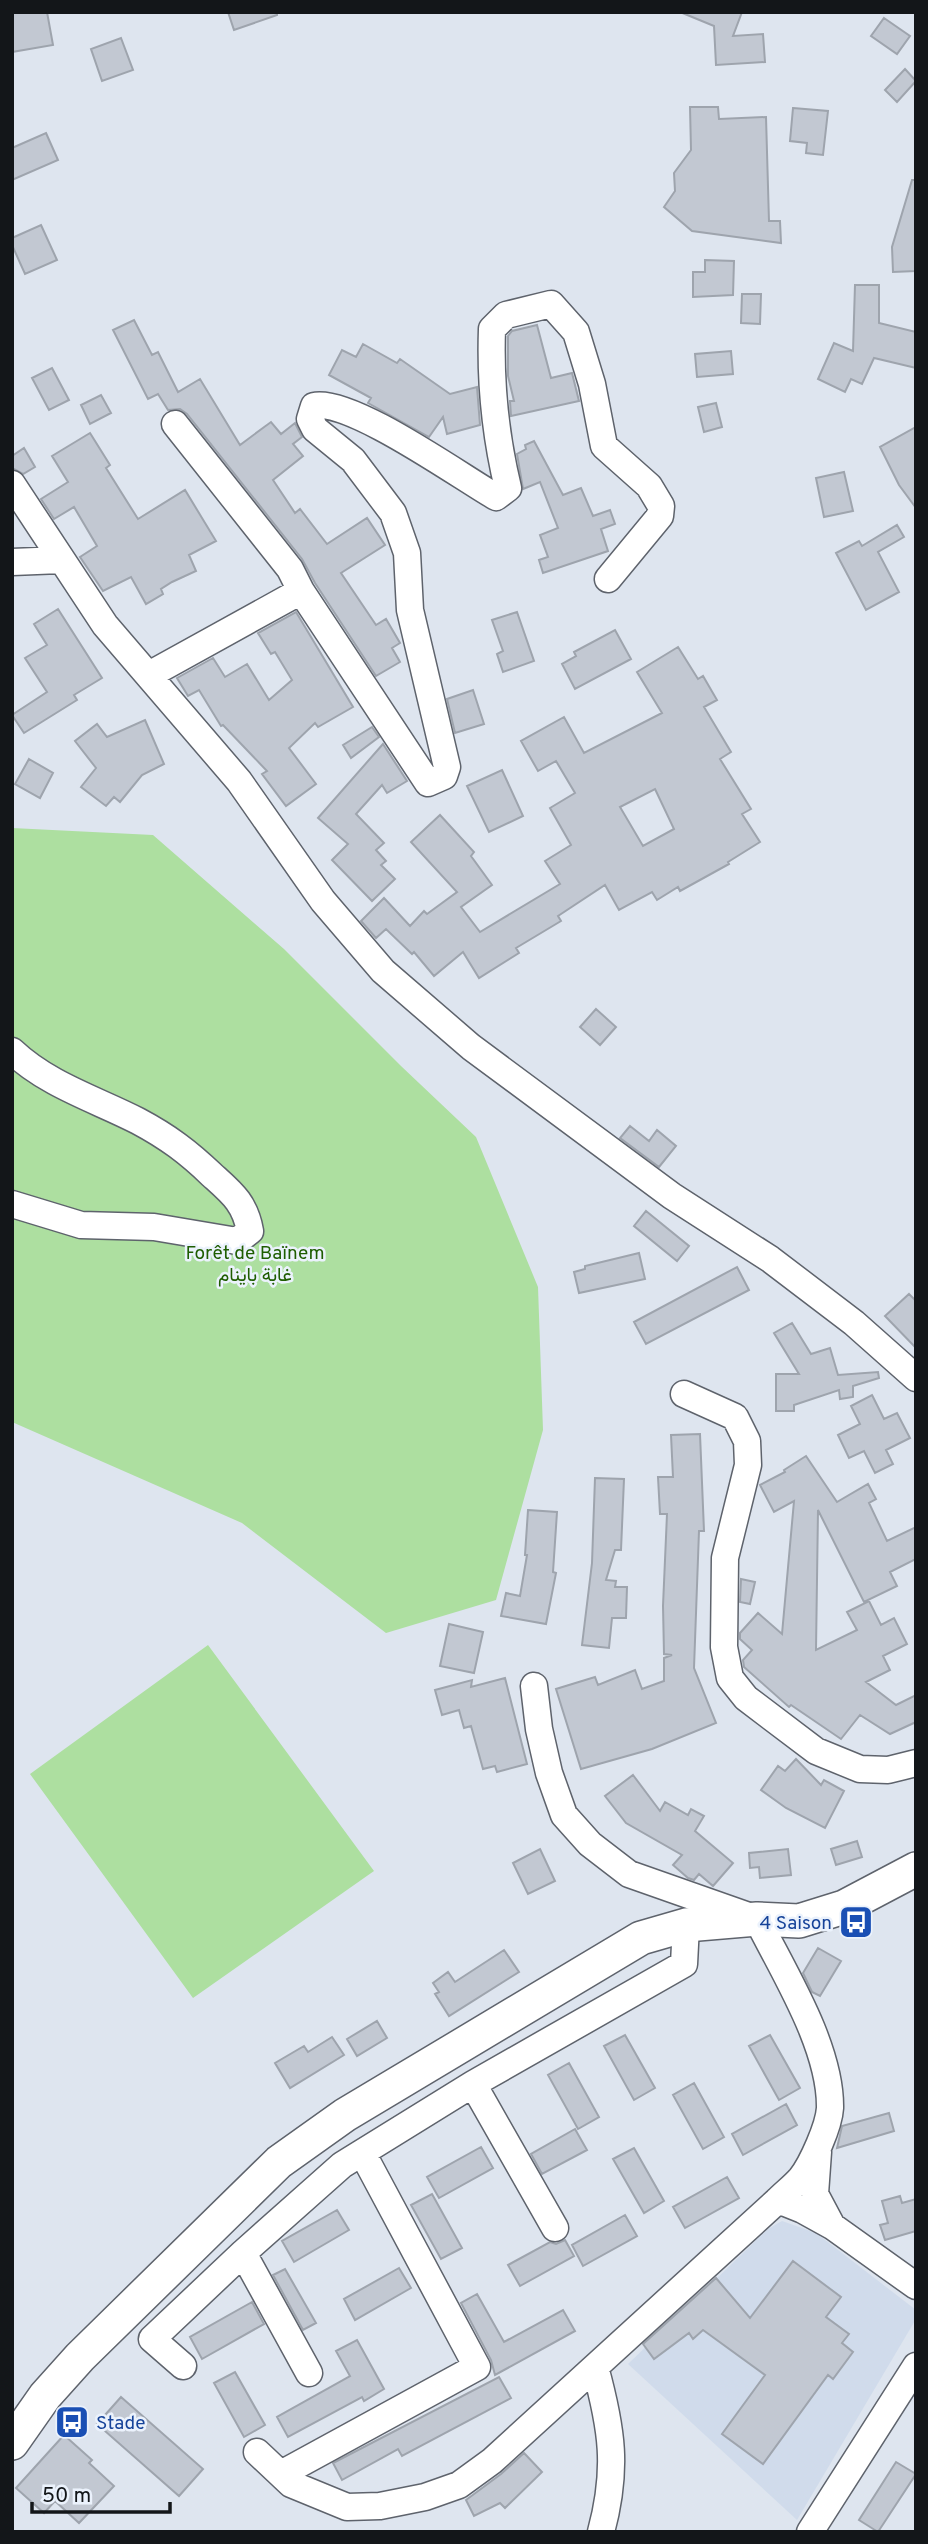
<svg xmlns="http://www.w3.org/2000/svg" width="928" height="2544" font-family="Overpass,Vazirmatn,sans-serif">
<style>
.built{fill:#d0dbeb}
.green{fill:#addfa0}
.building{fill:#c2c8d2;stroke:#9ea4ad;stroke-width:2;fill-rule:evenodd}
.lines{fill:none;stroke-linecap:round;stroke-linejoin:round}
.minor-casing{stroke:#5e636c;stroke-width:29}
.major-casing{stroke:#5e636c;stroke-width:36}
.minor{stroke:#fff;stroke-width:26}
.major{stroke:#fff;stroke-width:33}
.labels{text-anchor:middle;stroke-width:5;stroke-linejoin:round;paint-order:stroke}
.park-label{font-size:19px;fill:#1e5d01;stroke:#ebf2fc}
.transit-label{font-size:19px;fill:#164399;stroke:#ebf2fc;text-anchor:end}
</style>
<rect width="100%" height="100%" fill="#dee5ef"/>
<!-- built -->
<path class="built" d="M782 2221 816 2233 916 2310V2319L797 2520 628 2364 768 2229Z"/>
<!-- green -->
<path class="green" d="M12 828 153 835 284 949 401 1066 476 1137 538 1287 543 1430 496 1600 386 1633 242 1523 12 1422Z
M208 1645 374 1871 193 1998 30 1774Z"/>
<!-- building -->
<path class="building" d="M12 12H47L53 45 12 52Z
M228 12H277V15L234 30Z
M680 12H742L733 36 763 34 765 62 716 65 714 26Z
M884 18 910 36 897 54 871 36Z
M121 38 133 70 102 81 91 49Z
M905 69 916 81 897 102 885 90Z
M690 107H718L719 119 766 117 769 221H780L781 243 692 231 664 207 675 191 674 173 691 150Z
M793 108 828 111 823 155 806 153 807 143 790 141Z
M46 133 58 160 12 180V148Z
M912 180H916V271L893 272 892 247Z
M41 225 57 260 25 274 12 245V238Z
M705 260 734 261 733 295 693 297V272H705Z
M855 285H879V323L916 332V368L874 358 862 384 851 379 845 392 818 379 834 343 853 351Z
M742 294H761L760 324 741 323Z
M134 320 152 355 158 352 178 392 200 379 240 445 271 422 281 434 295 423 302 437 293 444 303 456 273 480 295 513 300 509 327 544 367 518 385 545 341 573 376 625 386 619 400 643 392 648 400 662 376 676 315 583 302 559 187 414 180 409 168 410 158 394 148 399 113 330Z
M537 325 551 378 572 373 579 401 511 416 510 401H514L508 376V336L512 331Z
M363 344 397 363 400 359 450 394 477 387 480 425 447 434 443 417 429 437 368 403 371 398 329 375 342 350 356 357Z
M731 351 733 374 697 377 695 354Z
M52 368 69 400 49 410 32 378Z
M101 395 111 413 90 424 81 405Z
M716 403 722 427 704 432 698 407Z
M916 427V508L899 485 880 447Z
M90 433 110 465 106 468 138 519 185 490 216 541 189 555 196 571 172 582 161 589 163 594 146 604 131 577 103 591 80 557 97 546 74 507 54 519 41 499 68 482 52 456Z
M534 441 563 495 581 488 593 516 610 510 615 524 601 529 608 551 543 573 539 560 548 557 540 535 558 528 540 482 523 489 517 454 526 449 525 445Z
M24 448 35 467 23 474 12 468V456Z
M844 472 853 511 824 517 816 478Z
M897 525 904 537 878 552 899 592 866 610 836 553 859 541 862 546Z
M58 609 102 678 74 695 77 700 24 733 12 715 47 692 25 658 47 645 34 624Z
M296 612 353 707 318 727 315 723 289 748 316 784 286 806 262 774 267 771 223 725 221 726 199 690 188 696 177 678 213 658 225 677 247 664 269 700 292 680 275 652 271 654 258 633Z
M517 612 534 661 503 672 497 654 503 651 492 620Z
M615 630 631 659 575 689 562 664 576 656 574 652Z
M678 647 698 679 703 676 717 700 704 707 731 752 720 759 751 809 742 814 760 842 728 862 729 864 680 891 678 887 657 900 652 892 619 910 605 885 558 916 561 921 516 948 519 953 479 978 463 952 434 976 414 952 412 954 386 929 376 938 361 921 384 898 410 926 424 911 427 914 457 892 411 842 440 815 474 852 471 856 492 885 461 907 480 932 560 884 545 861 571 845 550 808 575 793 556 761 538 771 521 741 564 717 584 753 662 713 637 672ZM655 789 674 829 643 846 620 807Z
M473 690 484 724 455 733 447 699Z
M145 720 164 764 142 775 120 802 114 797 106 806 81 787 96 768 75 741 97 724 107 737Z
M372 727 379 737 351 758 343 745Z
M383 744 407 781 387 793 382 785 356 814 384 843 376 850 386 861 381 865 395 879 372 901 332 860 348 844 318 818Z
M29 759 53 773 40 798 15 784Z
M502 770 523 816 489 832 467 786Z
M596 1009 616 1027 600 1045 580 1027Z
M630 1126 649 1141 657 1130 676 1146 659 1167 620 1138Z
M646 1211 689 1246 677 1261 634 1226Z
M639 1253 645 1279 579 1293 574 1272 585 1269V1266Z
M737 1267 749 1290 646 1344 634 1322Z
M909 1294 916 1301V1348L885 1316Z
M792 1323 811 1354 830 1348 838 1375 878 1372 879 1378 853 1386V1397L840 1399 839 1390 794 1405V1411H776V1374H799L774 1333Z
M872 1395 884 1419 897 1413 910 1438 886 1450 893 1464 875 1473 864 1451 849 1458 838 1435 860 1424 851 1406Z
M700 1434 704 1531H699L694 1668 716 1723 652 1749 581 1769 556 1689 595 1677 598 1685 635 1670 642 1689 664 1681V1658L672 1655 664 1654 663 1606 667 1514H660L658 1477H673L671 1435Z
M806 1456 837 1502 868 1484 876 1499 869 1503 887 1541 916 1527V1559L890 1572 897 1586 864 1602 818 1510 816 1650 857 1630 847 1612 869 1601 881 1625 894 1618 907 1644 883 1656 890 1670 866 1682 896 1705 916 1695V1722L890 1734 860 1715 841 1739 791 1705 789 1707 744 1667 743 1660 752 1650 740 1639V1633L758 1613 782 1634 794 1501 774 1512 760 1485 785 1472 784 1470Z
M595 1478 624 1479 621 1550H615L606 1580 616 1581 615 1587H627L626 1618H612L609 1648 582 1645 592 1563Z
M528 1510 557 1512 553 1572 556 1573 546 1624 501 1616 506 1593 520 1596 527 1555H525Z
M741 1579 755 1582 750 1604 740 1602Z
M449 1624 483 1632 474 1673 440 1666Z
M505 1678 527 1764 497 1772 495 1766 483 1769 471 1726 464 1728 459 1710 442 1715 435 1690 472 1680 471 1687Z
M796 1759 821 1785 824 1780 844 1791 825 1828 786 1808 761 1790 778 1766 785 1771Z
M633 1775 660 1811 665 1802 688 1815 691 1809 704 1816 695 1831 733 1863 713 1886 699 1874 694 1880 688 1878 673 1865 682 1855 626 1823 605 1796Z
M857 1841 862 1857 836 1865 831 1849Z
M540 1849 555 1881 528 1894 513 1863Z
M788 1849 791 1875 760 1878 759 1867 750 1868 749 1853Z
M818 1948 841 1961 820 1996 812 1992 803 1973Z
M504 1950 519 1972 449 2016 435 1994 439 1992 433 1983 448 1972 455 1982Z
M377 2021 387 2038 357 2056 347 2039Z
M625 2035 655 2088 634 2100 604 2046Z
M770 2035 800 2088 779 2100 749 2046Z
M332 2037 344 2055 290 2088 275 2063 304 2046 308 2052Z
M569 2063 599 2117 578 2129 548 2075Z
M694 2083 724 2137 703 2149 673 2095Z
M786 2104 797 2125 743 2155 732 2134Z
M889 2113 894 2131 837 2148 842 2126Z
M575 2129 587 2150 542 2174 531 2154Z
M481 2147 493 2168 439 2198 427 2177Z
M634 2148 664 2201 644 2213 613 2159Z
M727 2177 739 2198 685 2228 673 2207Z
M432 2194 462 2248 441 2259 411 2205Z
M900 2196 902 2203 916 2199V2231L885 2240 880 2225 888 2223 882 2201Z
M337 2210 349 2230 294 2262 282 2241Z
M625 2215 637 2236 583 2266 572 2245Z
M565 2240 574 2256 520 2286 508 2265 550 2242 556 2244Z
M793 2261 841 2297 826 2317 849 2334 842 2343 853 2352 833 2379 828 2375 763 2464 722 2434 765 2375 703 2330 693 2339 689 2333 654 2359 643 2344 716 2278 750 2318Z
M399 2268 411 2288 355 2320 344 2299Z
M285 2269 316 2323 303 2330 273 2275Z
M477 2294 504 2342 563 2310 575 2331 495 2375 491 2360 461 2303Z
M252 2302 264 2324 202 2359 190 2337Z
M357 2340 384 2389 364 2401 362 2397 288 2437 277 2417 350 2376 336 2351Z
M235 2372 265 2425 244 2437 214 2383Z
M499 2377 511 2398 402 2456 398 2449 342 2480 333 2463Z
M121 2397 203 2469 179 2496 97 2424Z
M64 2435 92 2460 89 2463 114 2486 79 2523 55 2501 44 2513 16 2488Z
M524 2453 542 2472 505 2508 500 2503 474 2516 466 2500 501 2474Z
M896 2462 916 2474 878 2532 859 2520Z"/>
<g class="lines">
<!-- minor casing -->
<g class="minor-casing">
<path id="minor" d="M175 424 290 569 301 591 428 783 444 776 447 767 410 610 407 553 393 513 353 460 315 429 310 419 314 406C349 397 461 477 496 497L508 488C495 434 490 385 492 329L506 315 551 304 576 332 592 384 604 446 649 486 661 506 660 516 608 579
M12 484 105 625 239 781 323 901 383 971 471 1047 672 1196 770 1259 854 1323 916 1378
M12 562 61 560
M149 675 301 591
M12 1051C48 1085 95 1099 138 1121 168 1137 188 1152 212 1175 232 1193 245 1203 250 1231L237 1241 154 1227 81 1225 12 1204
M684 1394 735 1417 747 1441 748 1465 725 1558 724 1647 730 1678 746 1698 816 1751 860 1769 888 1770 916 1763
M473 2084 555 2228
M818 2152 815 2194 832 2226
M778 2200 803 2210 832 2226 916 2286
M243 2253 309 2373
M183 2366 152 2339 243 2253 342 2165 473 2084 684 1964 686 1925
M595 2367C612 2429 618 2469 601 2532
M257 2452 291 2484 347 2507 380 2506 425 2497 459 2485 492 2461 778 2200C785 2193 794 2186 801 2178 812 2164 829 2126 830 2108 831 2047 784 1973 757 1919L629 1874 590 1844 564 1815 549 1773 539 1729 534 1686
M281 2474 477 2367 363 2154
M810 2532 916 2366"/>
</g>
<!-- major casing -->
<g class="major-casing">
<path id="major" d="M12 2443 45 2396 80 2357 279 2162 345 2115 641 1938 686 1925 757 1919 799 1921 844 1907 916 1869"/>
</g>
<!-- minor -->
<use href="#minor" class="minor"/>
<!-- major -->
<use href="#major" class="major"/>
</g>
<!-- icons -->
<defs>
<g id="bus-square" transform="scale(1.75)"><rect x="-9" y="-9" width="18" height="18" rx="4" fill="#1a4fb4" stroke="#ebf2fc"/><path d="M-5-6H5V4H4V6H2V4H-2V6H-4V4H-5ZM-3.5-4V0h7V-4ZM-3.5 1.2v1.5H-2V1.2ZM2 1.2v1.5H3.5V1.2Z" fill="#fff"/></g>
</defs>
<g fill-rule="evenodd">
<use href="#bus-square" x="856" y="1922"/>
<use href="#bus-square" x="72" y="2422"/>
</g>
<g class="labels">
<!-- park labels -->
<g class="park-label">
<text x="255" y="1259">Forêt de Baïnem<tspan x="255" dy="22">غابة باينام</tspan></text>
</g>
<!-- transit labels -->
<g class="transit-label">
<text x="832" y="1929">4 Saison</text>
<text x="96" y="2429" text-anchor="start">Stade</text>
</g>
</g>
<!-- border -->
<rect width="928" height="2544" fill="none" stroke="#131619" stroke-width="28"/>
<!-- scale -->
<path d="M32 2502v10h138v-10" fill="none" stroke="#131619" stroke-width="3.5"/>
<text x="42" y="2502" font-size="21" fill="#131619" stroke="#ebf2fc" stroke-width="5" paint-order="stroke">50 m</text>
</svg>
